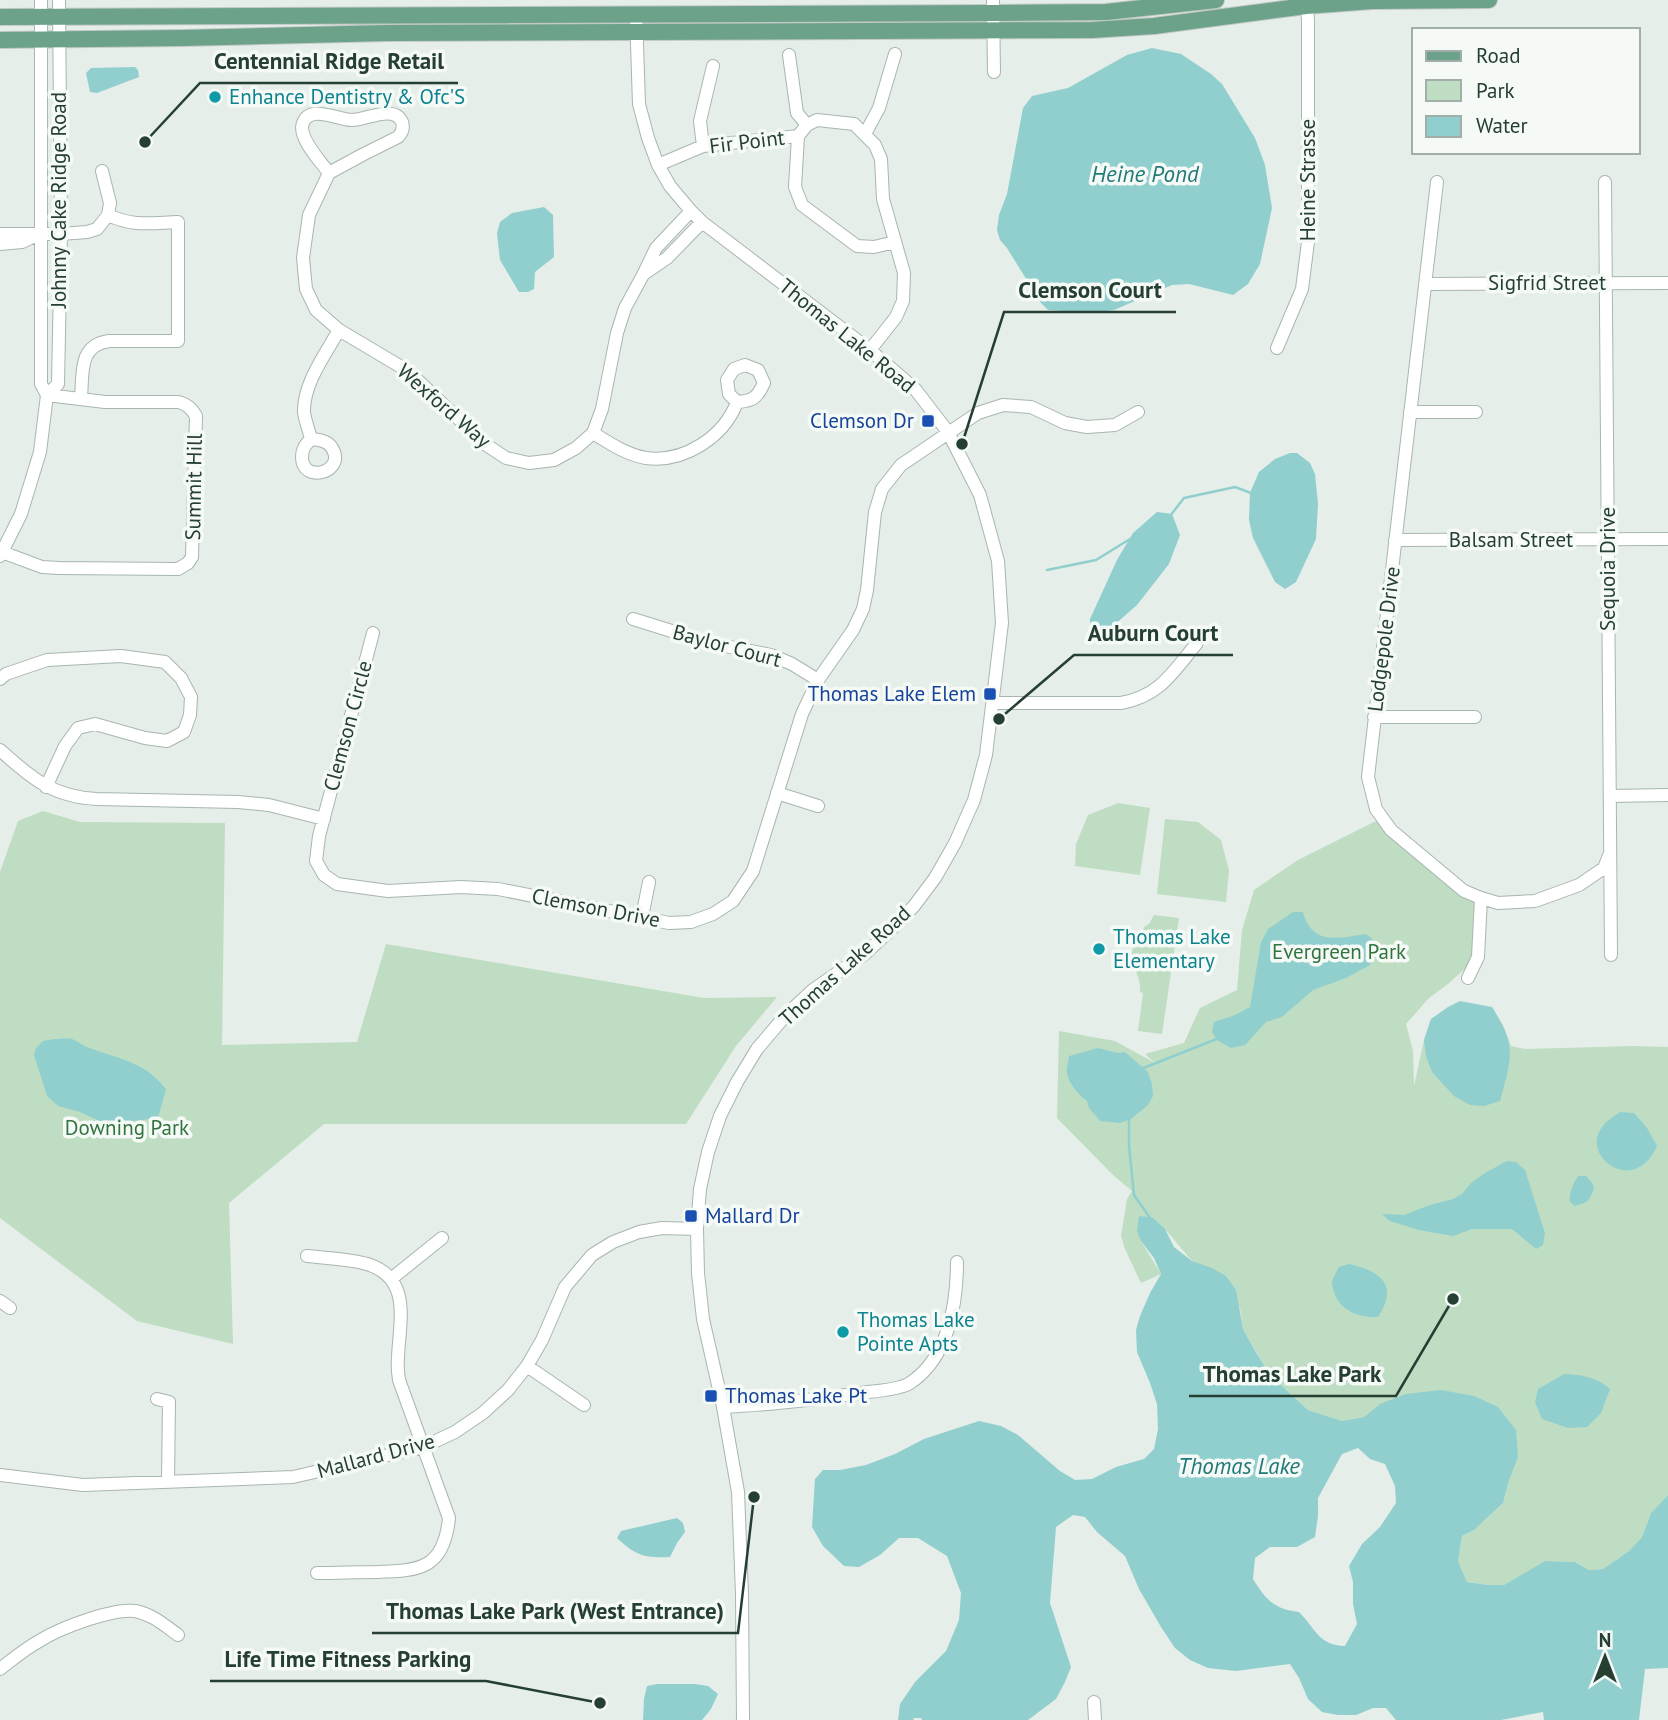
<svg xmlns="http://www.w3.org/2000/svg" width="1668" height="1720" font-family="'PT Sans',sans-serif">
<style>
.green{fill:#bfddc2}
.water{fill:#90cfce;fill-rule:evenodd}
.lines{fill:none;stroke-linecap:round;stroke-linejoin:round}
.stream{stroke:#90cfce;stroke-width:2.5}
.minor-casing{stroke:#a8b6ae;stroke-width:14}
.major-casing{stroke:#c2c9c6;stroke-width:18}
.minor{stroke:#fff;stroke-width:12}
.major{stroke:#6ca18a;stroke-width:16}
.culture-dot{fill:#0f9aa8;stroke:#f6faf7;stroke-width:2.5}
.transit-dot{fill:#1a4fb4;stroke:#f6faf7;stroke-width:2.5}
.labels{text-anchor:middle;stroke-width:7;stroke-linejoin:round;paint-order:stroke}
.culture-label{font-size:21px;fill:#0d838f;stroke:#f6faf7;text-anchor:start}
.street-label{font-size:21px;fill:#253f33;stroke:#f6faf7}
.transit-label{font-size:21px;fill:#164399;stroke:#f6faf7;text-anchor:end}
.park-label{font-size:21px;fill:#31743f;stroke:#f6faf7}
.water-label{font-size:23px;font-style:italic;fill:#217978;stroke:#f6faf7}
.leader{fill:none;stroke:#253f33;stroke-width:2.5}
.callout-dot{fill:#253f33;stroke:#f6faf7;stroke-width:2.5}
.callout-label{font-size:23px;text-anchor:middle;font-weight:bold;fill:#253f33;stroke:#f6faf7;stroke-width:7;stroke-linejoin:round;paint-order:stroke}
</style>
<rect width="100%" height="100%" fill="#e5eee8"/>
<!-- green -->
<path class="green" d="M1118 803 1150 808 1140 875 1075 866 1076 844 1088 815Z
M43 811 80 822 225 823 222 1045 357 1042 386 944 704 998 777 997 736 1046 686 1124H324L229 1203 233 1344 137 1321 0 1218V872L18 821Z
M1382 818 1481 898 1478 957 1448 984 1429 998 1406 1024 1413 1051 1414 1086 1424 1040 1431 1019 1492 1007 1504 1027 1511 1046 1525 1049 1635 1046 1668 1047V1495L1651 1513 1642 1537 1629 1551 1603 1569 1589 1570 1575 1562 1545 1561 1504 1585H1488L1467 1582 1458 1561 1462 1536 1474 1530 1503 1503 1509 1480 1380 1404 1364 1417 1342 1421 1308 1410 1271 1376 1243 1329 1240 1308 1192 1261 1165 1229 1141 1241 1161 1274 1141 1283 1125 1249 1121 1236 1127 1199 1132 1191 1112 1174 1057 1118 1059 1031 1115 1041 1155 1063 1145 1054 1184 1043 1200 1008 1237 990 1242 930 1254 890 1298 860Z
M1165 819 1198 822 1221 840 1229 870 1226 902 1157 894Z
M1154 915 1179 918 1162 1034 1138 1031 1143 993 1140 992C1142 978 1131 966 1132 953 1133 943 1142 936 1144 927L1149 924Z"/>
<!-- water -->
<path class="water" d="M1152 48 1181 54 1211 74 1222 84 1255 138 1265 165 1272 208 1260 264 1248 284 1233 295 1189 284 1172 285 1114 310 1091 313 1048 310 1041 303 1007 248 1000 240 997 230 999 215 1007 194 1023 108 1032 96 1068 88 1127 55Z
M135 67 138 70 139 77 97 93 90 92 86 73 91 68Z
M544 207 553 215 554 257 535 272 534 289 528 292H519L500 260 497 233 500 222 512 213Z
M1290 453H1297L1310 463 1315 474 1318 504 1316 539 1296 582 1285 589 1275 582 1253 538 1249 520 1250 493 1259 472 1275 459Z
M1157 512 1172 514 1180 535 1169 564 1137 605 1105 633 1091 638 1090 619 1117 560 1133 533Z
M1293 912H1303C1312 946 1338 938 1366 934L1375 941 1378 951 1370 965 1346 978 1313 990 1282 1017 1266 1022 1245 1045 1231 1048 1217 1040 1212 1032 1214 1022 1235 1015 1250 1007 1261 942 1268 929Z
M1460 1001 1492 1007C1517 1047 1512 1056 1500 1101L1484 1106 1470 1105 1454 1096 1432 1072 1426 1056 1424 1040 1431 1019 1448 1007Z
M55 1039C60 1039 67 1038 72 1039 77 1041 82 1045 87 1047 118 1059 144 1061 166 1089L158 1118 114 1123 99 1121 80 1112 58 1106 47 1096 34 1055 36 1048 43 1041Z
M1098 1048 1118 1053 1125 1052 1148 1072 1152 1084 1153 1096 1148 1105 1131 1119 1120 1123 1100 1121 1089 1108 1087 1101C1079 1095 1068 1083 1067 1073 1066 1068 1069 1060 1069 1056Z
M1620 1112 1634 1113 1647 1128 1657 1146C1634 1198 1578 1155 1603 1126 1607 1120 1615 1116 1620 1112Z
M1507 1161 1516 1162 1525 1170 1545 1233 1543 1245 1536 1249 1512 1229H1472L1453 1236 1419 1230 1390 1221 1382 1214 1404 1215 1430 1205 1453 1199 1462 1194 1471 1183 1485 1173Z
M1578 1176H1586C1597 1187 1595 1189 1587 1202L1575 1206 1570 1202C1569 1192 1573 1184 1578 1176Z
M1139 1216 1153 1218 1165 1229 1174 1247 1192 1261 1212 1268 1226 1276 1236 1290 1243 1329 1256 1352 1271 1376 1308 1410 1342 1421 1364 1417 1380 1404 1406 1394 1441 1390 1474 1396 1498 1407 1516 1430 1518 1457 1509 1480 1503 1503 1474 1530 1462 1536 1458 1561 1467 1582 1488 1585H1504L1545 1561 1575 1562 1589 1570 1603 1569 1629 1551 1642 1537 1651 1513 1668 1495V1668L1645 1669 1639 1720H1544L1543 1712 1501 1720H1396L1386 1708H1373L1356 1715H1338L1322 1712 1308 1699 1299 1678 1290 1664 1236 1671 1208 1668 1190 1660 1175 1648 1161 1627 1139 1589 1125 1556 1097 1532 1085 1517 1073 1515 1056 1527 1050 1603 1071 1667 1065 1682 1056 1699 1028 1720H922L921 1718H914L913 1720H898L900 1704 915 1682 946 1651 959 1620 961 1593 947 1556 918 1538H899L880 1555 859 1567 844 1566 823 1546 812 1527 815 1479 823 1470H840L866 1465 895 1454 924 1439 979 1421 1001 1426 1018 1435 1060 1471 1075 1480 1092 1479 1116 1467 1144 1459 1154 1449 1158 1429 1157 1404 1150 1383 1137 1352 1136 1330 1140 1316 1150 1293 1161 1274 1154 1258 1141 1241 1137 1231ZM1358 1448 1370 1459 1385 1464 1395 1486 1396 1503 1380 1527 1362 1544 1349 1566 1353 1582V1604L1357 1624 1345 1646C1318 1645 1316 1629 1299 1612 1274 1609 1266 1600 1253 1579L1255 1558 1270 1547H1297L1315 1537 1318 1516V1498L1342 1454Z
M1349 1264C1381 1271 1399 1285 1378 1317 1358 1318 1338 1310 1333 1289 1333 1287 1332 1285 1332 1283 1332 1279 1337 1271 1339 1267Z
M1564 1374C1580 1374 1599 1378 1610 1389L1601 1413 1587 1427 1568 1428 1542 1419 1535 1402 1538 1389Z
M677 1518 683 1523 685 1532 677 1543 670 1557C645 1558 636 1556 617 1538L621 1531Z
M657 1684H695L708 1686 718 1694 711 1709 702 1720H643L644 1699 647 1686Z"/>
<g class="lines">
<!-- stream -->
<path class="stream" d="M1170 516 1184 498 1235 487 1251 493
M1047 570 1096 560 1130 539
M1141 1069 1219 1038
M1129 1118V1146L1134 1195 1150 1218"/>
<!-- minor casing -->
<g class="minor-casing">
<path id="minor" d="M41 0V384L47 395
M993 0 994 72
M636 14 639 104 648 138 658 165 670 186 691 211 702 222 870 350 915 389 948 432 980 495 998 561 1002 623 986 755 974 800 955 843 935 878 914 906 899 922 866 953 813 990 785 1016 757 1049 737 1082 720 1116 708 1152 700 1189 697 1229 698 1273 703 1319 723 1407 738 1492 742 1594 743 1720
M789 55 797 113 807 125
M865 134 879 108 895 54
M703 146 700 121 713 66
M658 165 703 146 798 136
M329 173C321 162 297 137 303 123 310 104 338 120 352 120 366 120 394 104 402 122 404 128 402 133 398 137L362 155 329 173 309 215 303 258 306 289 316 310 339 330 408 371 485 444 506 458 529 463 554 460 576 448 593 433 602 409 617 333 625 308 644 273 656 248 691 211
M1437 182 1368 777 1376 809 1391 830 1464 891 1481 898 1498 903 1535 901 1579 885 1604 868 1610 853
M1605 182 1611 955
M0 234H61L87 232 97 229 108 215 110 203 102 171
M0 244 22 242 37 235
M645 273 667 258 702 222
M1425 284 1668 283
M1277 348 1302 289 1308 242V20L1306 0
M870 350 896 317 903 301 904 273 883 199 881 159 875 145 854 124 817 120 807 125 798 136 795 187 802 205 857 246 874 247 895 242
M81 399C83 374 78 345 109 341H178V222C151 223 134 227 108 215
M1410 412H1476
M593 433C609 443 627 455 646 458 684 463 724 437 737 402 753 401 757 398 764 383L758 370 745 365 734 369 727 380 729 394 737 402
M311 439C321 440 330 441 334 452 342 473 303 483 302 458 302 449 305 445 311 439 309 430 305 421 304 412 303 384 326 353 339 330
M1395 540 1668 539
M2 552 42 567 59 568 178 569 188 563 192 557 196 416C191 408 187 404 178 402H105L47 395
M0 556 21 514 40 452 47 395 58 384 61 234 59 0
M633 619 710 643 771 655 792 664 818 680
M373 633 319 836 316 861 324 875 337 884 388 891 461 887 498 889 669 923 691 922 713 914 733 901 753 871 802 714 818 680 853 630 863 609 867 590 875 512 882 489 901 465 978 413 1003 405 1031 407 1065 423 1087 427 1115 425 1138 412
M0 679 6 674 47 660 121 656 165 662 181 678 191 697 190 715 184 732 167 741 145 738 95 724 78 728 65 746 46 787
M993 703H1121C1160 696 1173 672 1197 643
M1374 717H1475
M0 750C31 778 53 797 97 799L238 802 269 805 324 819
M777 793 818 806
M1610 796 1668 795
M642 917 649 882
M1468 978 1478 957 1481 898
M307 1256C325 1258 351 1259 367 1264 413 1278 399 1323 398 1358 397 1366 398 1373 399 1380L449 1518C444 1568 421 1571 377 1572 357 1572 337 1573 317 1573
M391 1279 442 1238
M0 1301 10 1308
M527 1366 584 1405
M157 1399 169 1402 168 1482
M723 1407C771 1405 819 1399 868 1392 879 1391 901 1389 910 1383 948 1358 957 1305 957 1262
M0 1475 83 1485 293 1477 423 1447 455 1432 483 1413 508 1390 527 1366 542 1340 565 1287 592 1255 613 1242 639 1232 662 1228 697 1229
M0 1669C13 1659 26 1648 41 1640 60 1628 113 1608 135 1611 152 1614 164 1625 178 1635
M1094 1702 1095 1720"/>
</g>
<!-- major casing -->
<g class="major-casing">
<path id="major" d="M0 17 993 13 1106 12 1216 0
M0 40 182 38 388 33 1092 30 1154 26 1306 6 1372 1 1489 0"/>
</g>
<!-- minor -->
<use href="#minor" class="minor"/>
<!-- major -->
<use href="#major" class="major"/>
</g>
<!-- markers -->
<g class="culture-dot">
<circle cx="215" cy="97" r="7"/>
<circle cx="1099" cy="949" r="7"/>
<circle cx="843" cy="1332" r="7"/>
</g>
<g class="transit-dot">
<rect x="921" y="414" width="14" height="14" rx="3.5"/>
<rect x="983" y="687" width="14" height="14" rx="3.5"/>
<rect x="684" y="1209" width="14" height="14" rx="3.5"/>
<rect x="704" y="1389" width="14" height="14" rx="3.5"/>
</g>
<g class="labels">
<!-- culture labels -->
<g class="culture-label">
<text x="229" y="104">Enhance Dentistry &amp; Ofc'S</text>
<text x="1113" y="944">Thomas Lake<tspan x="1113" dy="24">Elementary</tspan></text>
<text x="857" y="1327">Thomas Lake<tspan x="857" dy="24">Pointe Apts</tspan></text>
</g>
<!-- street labels -->
<g class="street-label">
<text transform="translate(747 142) rotate(-7)" y="7">Fir Point</text>
<text transform="translate(1308 180) rotate(-90)" y="7">Heine Strasse</text>
<text transform="translate(59 200) rotate(-90)" y="7">Johnny Cake Ridge Road</text>
<text x="1547" y="290">Sigfrid Street</text>
<text transform="translate(847 336) rotate(39)" y="7">Thomas Lake Road</text>
<text transform="translate(444 406) rotate(41)" y="7">Wexford Way</text>
<text transform="translate(194 487) rotate(-89)" y="7">Summit Hill</text>
<text x="1511" y="547">Balsam Street</text>
<text transform="translate(1608 569) rotate(-90)" y="7">Sequoia Drive</text>
<text transform="translate(1384 639) rotate(-83)" y="7">Lodgepole Drive</text>
<text transform="translate(727 646) rotate(15)" y="7">Baylor Court</text>
<text transform="translate(348 726) rotate(-75)" y="7">Clemson Circle</text>
<text transform="translate(596 908) rotate(11)" y="7">Clemson Drive</text>
<text transform="translate(845 966) rotate(-42)" y="7">Thomas Lake Road</text>
<text transform="translate(376 1456) rotate(-15)" y="7">Mallard Drive</text>
</g>
<!-- transit labels -->
<g class="transit-label">
<text x="914" y="428">Clemson Dr</text>
<text x="976" y="701">Thomas Lake Elem</text>
<text x="705" y="1223" text-anchor="start">Mallard Dr</text>
<text x="725" y="1403" text-anchor="start">Thomas Lake Pt</text>
</g>
<!-- park labels -->
<g class="park-label">
<text x="1339" y="959">Evergreen Park</text>
<text x="127" y="1135">Downing Park</text>
</g>
<!-- water labels -->
<g class="water-label">
<text x="1145" y="182">Heine Pond</text>
<text x="1239" y="1474">Thomas Lake</text>
</g>
</g>
<!-- callouts -->
<path class="leader" d="M145 142L200 83H458M962 444L1004 312H1176M999 719L1074 655H1233M1453 1299L1396 1396H1189M754 1497L738 1633H372M600 1703L486 1681H210"/>
<g class="callout-dot">
<circle cx="145" cy="142" r="7"/>
<circle cx="962" cy="444" r="7"/>
<circle cx="999" cy="719" r="7"/>
<circle cx="1453" cy="1299" r="7"/>
<circle cx="754" cy="1497" r="7"/>
<circle cx="600" cy="1703" r="7"/>
</g>
<g class="callout-label">
<text x="329" y="69">Centennial Ridge Retail</text>
<text x="1090" y="298">Clemson Court</text>
<text x="1153" y="641">Auburn Court</text>
<text x="1292" y="1382">Thomas Lake Park</text>
<text x="555" y="1619">Thomas Lake Park (West Entrance)</text>
<text x="348" y="1667">Life Time Fitness Parking</text>
</g>
<!-- legend -->
<rect x="1412" y="28" width="228" height="126" fill="#f6faf7" stroke="#a2afa9" stroke-width="2"/>
<rect x="1426" y="51" width="35" height="10" fill="#6ca18a" stroke="#a2afa9" stroke-width="2"/>
<text x="1476" y="63" font-size="21" fill="#253f33">Road</text>
<rect x="1426" y="80" width="35" height="21" fill="#bfddc2" stroke="#a2afa9" stroke-width="2"/>
<text x="1476" y="98" font-size="21" fill="#253f33">Park</text>
<rect x="1426" y="116" width="35" height="21" fill="#90cfce" stroke="#a2afa9" stroke-width="2"/>
<text x="1476" y="133" font-size="21" fill="#253f33">Water</text>
<!-- north arrow -->
<g transform="translate(1605 1657)" stroke="#f6faf7" stroke-width="5" paint-order="stroke">
<path d="M0-5L12 26L0 18L-12 26Z" fill="#253f33"/>
<text y="-10" font-size="19" font-weight="bold" text-anchor="middle" fill="#253f33">N</text>
</g>
</svg>
